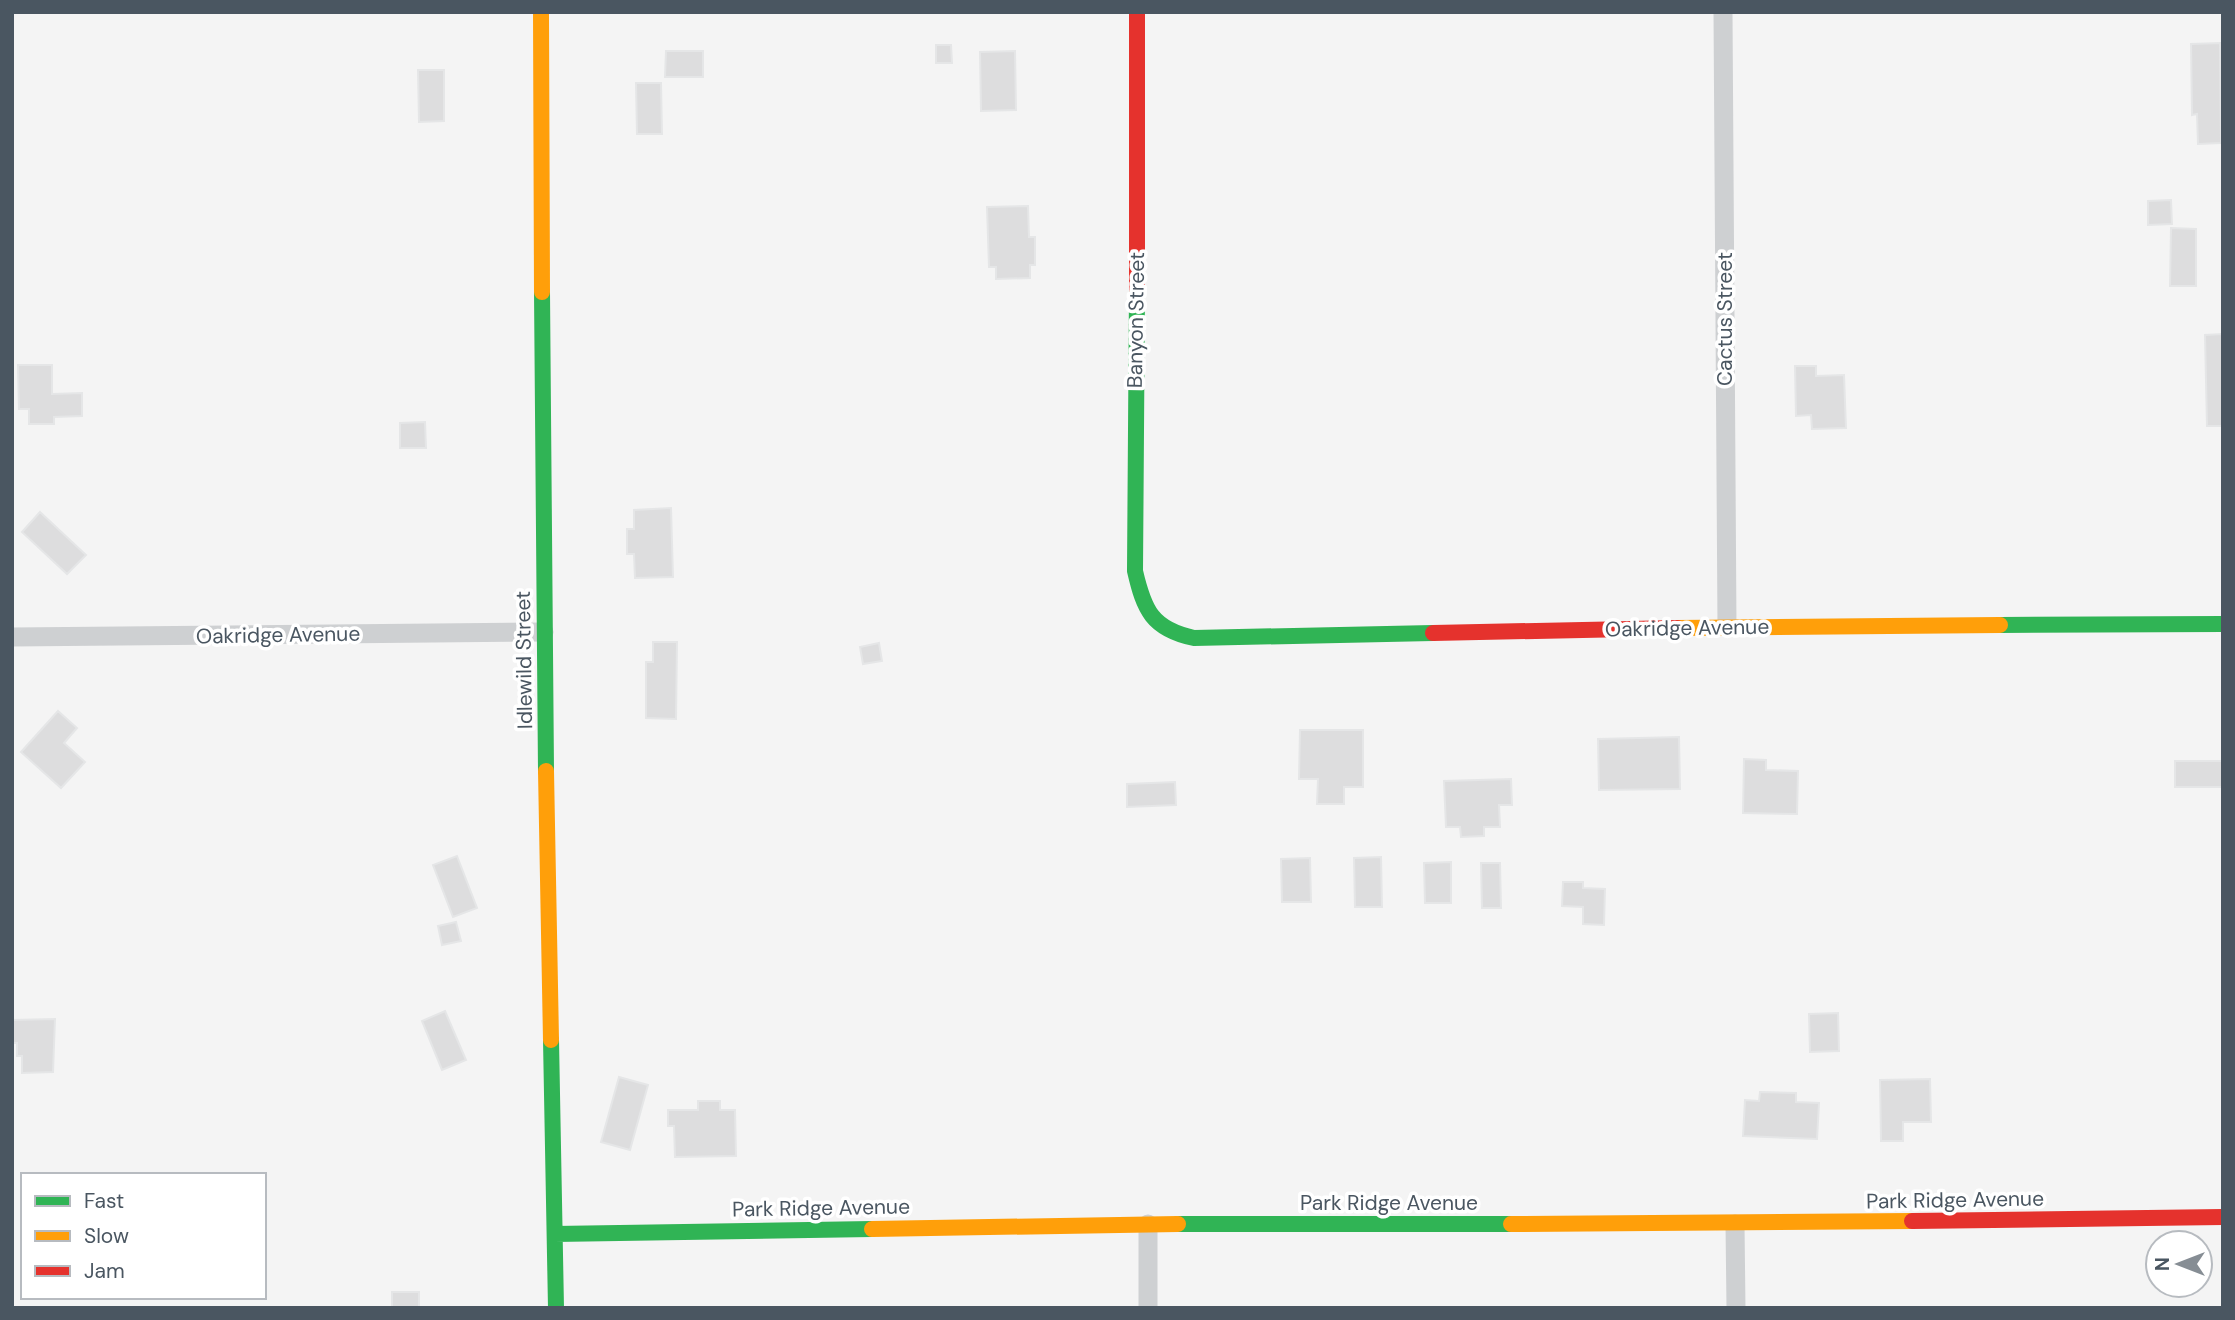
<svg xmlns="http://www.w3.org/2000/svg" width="2235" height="1320" font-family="'DM Sans',sans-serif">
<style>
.building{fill:#ddddde;stroke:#e5e6e7;stroke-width:2}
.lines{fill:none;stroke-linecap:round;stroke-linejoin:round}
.street{stroke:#ced0d2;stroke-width:19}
.fast{stroke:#30b455;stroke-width:16}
.slow{stroke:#ff9f0a;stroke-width:16}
.jam{stroke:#e5322d;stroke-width:16}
.labels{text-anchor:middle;stroke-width:7;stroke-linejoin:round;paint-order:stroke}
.street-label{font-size:21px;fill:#4a5661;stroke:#fff}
</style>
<rect width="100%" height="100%" fill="#f4f4f4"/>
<!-- building -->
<path class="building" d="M2220 43 2221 143 2198 144 2197 114 2192 115 2191 44Z
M936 45H951L952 63H936Z
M666 51H703V77H665Z
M1015 51 1016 110 981 111 980 52Z
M418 70H444V121L419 122Z
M636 83H661L662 134H637Z
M2171 200 2172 224 2148 225V201Z
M1028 206 1029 237H1035V265H1030V278L996 279V267H989L987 207Z
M2171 228 2196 229V286H2170Z
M2223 334V426H2207L2205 335Z
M18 365H52V394L82 393V416L54 417V424H29V409H19Z
M1795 366H1816V376L1844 375 1846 428 1812 429 1811 415 1796 416Z
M425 422 426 448H400V423Z
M671 508 673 577 635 578 634 554H627V529H634V510Z
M40 512 86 555 67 574 22 532Z
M653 642H677L676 719 646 718V662H653Z
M879 643 882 661 863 664 860 647Z
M58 711 77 728 64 743 85 762 61 788 21 752Z
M1300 730H1363V787H1344V804H1317L1318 779H1299Z
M1679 737 1680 789 1599 790 1598 739Z
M1744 759 1766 760V770L1798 771 1797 814 1743 813Z
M2175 761H2223V787H2175Z
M1511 779 1512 805H1499L1500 827H1484V836L1461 837 1460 827H1446L1444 781Z
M1175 782 1176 805 1127 807V784Z
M457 856 477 908 453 917 433 865Z
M1381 857 1382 907H1355L1354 858Z
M1310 858 1311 902H1282L1281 859Z
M1451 862V903H1425L1424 863Z
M1481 863H1500L1501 908H1482Z
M1563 882H1583V888L1605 889 1604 925 1583 924V907L1562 906Z
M456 922 461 941 442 945 438 926Z
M445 1011 466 1060 442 1070 422 1021Z
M1838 1013 1839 1051 1810 1052 1809 1014Z
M55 1019 53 1072 22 1073V1056H17V1043H12V1020Z
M619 1077 648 1085 630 1150 601 1142Z
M1930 1079 1931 1122H1903V1141H1881L1880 1080Z
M1760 1092 1796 1093V1102L1819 1103 1817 1139 1743 1136 1745 1100 1759 1101Z
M698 1101H720V1110H735L736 1156 675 1157 674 1126H668V1110H698Z
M392 1292H419V1308H392Z"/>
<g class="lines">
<!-- street -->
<path class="street" d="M1723 12 1727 627
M12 637 544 632
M1148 1224V1308
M1735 1224 1736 1308"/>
<!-- fast -->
<path class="fast" d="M1137 290 1135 571C1144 610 1152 629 1194 638L1433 633
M542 292 546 771
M2000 625 2223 624
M551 1040 556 1308
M1178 1224H1511
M555 1234 872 1229"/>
<!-- slow -->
<path class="slow" d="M541 12 542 292
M1677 628 2000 625
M546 771 551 1040
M1511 1224 1912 1221
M872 1229 1178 1224"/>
<!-- jam -->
<path class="jam" d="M1137 290V12
M1433 633 1677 628
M1912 1221 2223 1217"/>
</g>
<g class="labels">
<!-- street labels -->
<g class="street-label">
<text transform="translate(1725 319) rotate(-90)" y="7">Cactus Street</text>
<text transform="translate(1136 320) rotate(-89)" y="7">Banyon Street</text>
<text transform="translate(1687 628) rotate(-1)" y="7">Oakridge Avenue</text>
<text transform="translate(278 635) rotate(-1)" y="7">Oakridge Avenue</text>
<text transform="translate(524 660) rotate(-91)" y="7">Idlewild Street</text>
<text transform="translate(1955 1200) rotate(-1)" y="7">Park Ridge Avenue</text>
<text x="1389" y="1210">Park Ridge Avenue</text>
<text transform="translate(821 1208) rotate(-1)" y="7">Park Ridge Avenue</text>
</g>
</g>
<!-- border -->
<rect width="2235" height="1320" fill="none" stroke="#4a5661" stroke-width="28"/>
<!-- legend -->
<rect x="21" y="1173" width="245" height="126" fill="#ffffff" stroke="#b7bbc0" stroke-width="2"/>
<rect x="35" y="1196" width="35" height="10" fill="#30b455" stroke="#b7bbc0" stroke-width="2"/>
<text x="84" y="1208" font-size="21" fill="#4a5661">Fast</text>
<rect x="35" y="1231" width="35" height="10" fill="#ff9f0a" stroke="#b7bbc0" stroke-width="2"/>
<text x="84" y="1243" font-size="21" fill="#4a5661">Slow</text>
<rect x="35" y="1266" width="35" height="10" fill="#e5322d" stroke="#b7bbc0" stroke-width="2"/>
<text x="84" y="1278" font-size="21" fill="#4a5661">Jam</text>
<!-- north arrow -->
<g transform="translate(2179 1264) rotate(270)"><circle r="33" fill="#ffffff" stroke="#b7bbc0" stroke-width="2"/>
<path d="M0-5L12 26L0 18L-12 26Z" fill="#868d94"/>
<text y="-10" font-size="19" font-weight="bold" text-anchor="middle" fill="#4a5661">N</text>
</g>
</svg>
